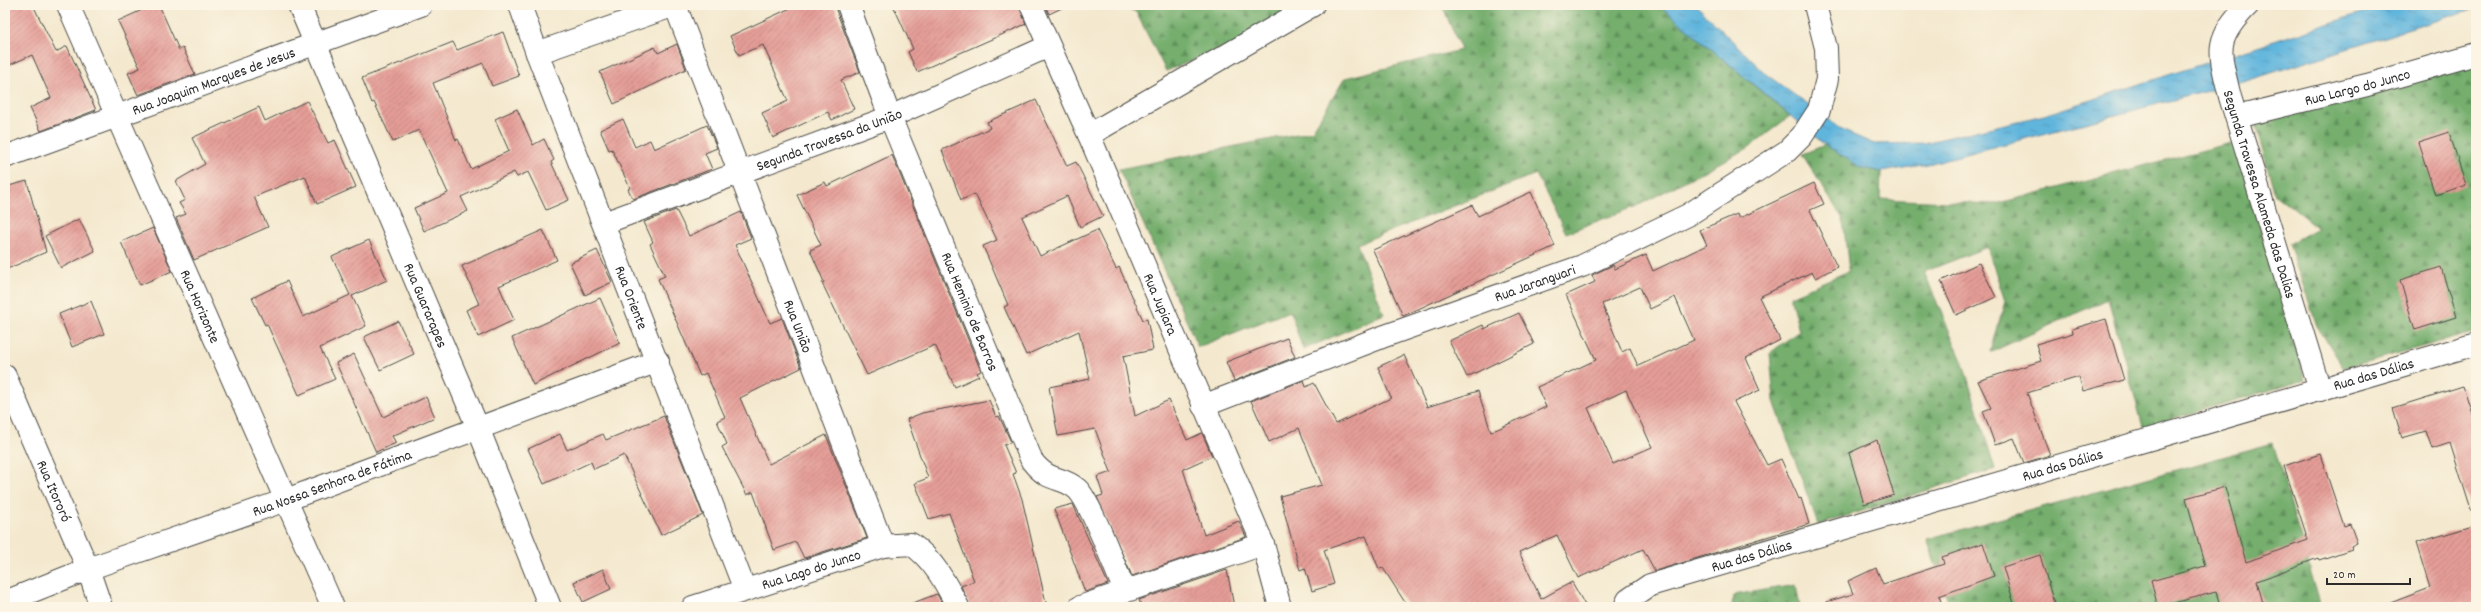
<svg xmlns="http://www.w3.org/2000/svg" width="2481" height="612" font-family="Dekko,sans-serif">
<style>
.forest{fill:url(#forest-firs);stroke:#506c4c}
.water{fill:url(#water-ripples);stroke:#467084}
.building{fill:url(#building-hatch);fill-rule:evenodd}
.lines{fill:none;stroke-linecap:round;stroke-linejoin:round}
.street-casing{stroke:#494844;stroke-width:24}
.street{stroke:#fff;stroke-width:22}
.labels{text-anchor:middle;stroke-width:3.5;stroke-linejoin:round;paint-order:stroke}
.street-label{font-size:15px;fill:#2b2b2b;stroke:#fcf5e5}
</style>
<defs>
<pattern id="forest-firs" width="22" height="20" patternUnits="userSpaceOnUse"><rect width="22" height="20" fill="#74ae6d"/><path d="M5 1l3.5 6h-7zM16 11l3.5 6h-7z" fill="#5f8e5a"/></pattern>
<pattern id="water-ripples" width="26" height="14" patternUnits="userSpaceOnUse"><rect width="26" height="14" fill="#61b5dd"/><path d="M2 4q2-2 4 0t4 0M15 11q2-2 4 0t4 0" fill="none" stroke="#5093b3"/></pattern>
<pattern id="building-hatch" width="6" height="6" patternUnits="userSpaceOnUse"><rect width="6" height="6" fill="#e59d97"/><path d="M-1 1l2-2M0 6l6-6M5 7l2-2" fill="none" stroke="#ba807b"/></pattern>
</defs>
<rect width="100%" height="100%" fill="#fcf5e5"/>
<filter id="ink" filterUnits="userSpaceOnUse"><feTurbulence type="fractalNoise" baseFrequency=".025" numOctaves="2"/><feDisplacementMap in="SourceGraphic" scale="8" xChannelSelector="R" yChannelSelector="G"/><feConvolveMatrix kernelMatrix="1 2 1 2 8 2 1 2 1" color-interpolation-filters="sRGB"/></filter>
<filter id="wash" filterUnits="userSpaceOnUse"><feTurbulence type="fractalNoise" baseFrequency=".012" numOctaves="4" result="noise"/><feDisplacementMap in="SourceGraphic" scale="16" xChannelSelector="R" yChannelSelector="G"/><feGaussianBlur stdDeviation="0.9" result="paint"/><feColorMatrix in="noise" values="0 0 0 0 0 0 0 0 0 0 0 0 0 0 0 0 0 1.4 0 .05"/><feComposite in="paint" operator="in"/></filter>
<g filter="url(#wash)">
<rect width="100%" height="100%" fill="#f4e9cf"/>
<!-- forest -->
<path class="forest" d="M1120 5H1335L1166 71 1136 12Z
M1442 5H1659L1790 116 1748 148 1637 206 1566 233 1536 174 1357 244 1384 314 1303 350 1290 311 1198 347 1119 169 1312 131 1345 78 1461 50Z
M2476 62V332L2344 368 2317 326 2289 244 2318 228 2275 194 2255 124Z
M2235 142 2305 380 2143 427 2108 299 1991 352 2005 301 1987 247 1924 272 1963 363 1995 469 1818 525 1774 401 1770 353 1799 331 1790 296 1849 271 1843 219 1802 154 1825 145 1860 167 1881 172 1880 199 1995 204Z
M2273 443 2321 607H1950L1927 539Z
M1796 585 1800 607H1732L1733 595Z"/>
<!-- water -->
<path class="water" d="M1659 5H1696L1767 75 1844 131 1874 144 1924 143 2044 115 2386 5H2476V8L2246 81 1928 164 1881 172 1860 167 1825 145Z"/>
<g id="blocks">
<!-- building -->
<path class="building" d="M5 5H33L56 52 67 46 96 110 41 131 30 108 51 98 32 55 5 67Z
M153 5H159L179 50 183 48 195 74 138 95 128 73 140 68 118 21Z
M797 5H834L860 72 841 80 854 109 832 120 828 112 773 138 762 113 788 101 763 45 739 55 730 36Z
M893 5H1019L1026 24 917 72 908 52 913 49Z
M1045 5H1068L1049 14Z
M503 32 519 76 492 86 483 63 433 83 456 140 458 139 471 169 509 151 495 119 517 109 533 145 544 139 554 160 551 162 569 200 546 210 528 172 517 177 514 172 461 197 468 211 424 231 414 208 448 193 419 130 393 142 374 102 372 103 362 78 453 42 457 50Z
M677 44 686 69 614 104 600 72 655 47 658 53Z
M1036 100 1067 166 1076 162 1103 216 1080 227 1067 196 1022 217 1040 256 1097 230 1116 269 1119 267 1143 320 1147 319 1153 350 1123 356 1135 416 1169 400 1187 440 1202 433 1212 456 1183 469 1204 535 1239 521 1246 537 1132 576 1097 497 1103 495 1097 477 1111 472 1095 429 1058 436 1049 387 1090 379 1079 331 1026 355 1004 307 1008 305 983 246 997 240 975 194 961 200 942 150 990 128 987 122Z
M307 101 328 143 335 140 356 187 317 204 305 176 254 197 268 227 194 260 176 218 186 214 179 203 185 200 176 181 205 164 192 138 259 107 265 121Z
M623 119 635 147 650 140 654 149 707 125 717 148 705 153 712 169 633 199 628 189 630 188 612 149 609 150 600 130Z
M2449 132 2466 185 2435 195 2418 142Z
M892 155 981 371 977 373 979 376 955 387 935 345 867 375 822 283 824 282 810 250 821 245 797 195 825 182 827 186Z
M27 181 46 252 5 270V187Z
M1814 183 1824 204 1810 210 1837 267 1815 278 1812 272 1759 297 1780 340 1746 358 1760 390 1734 402 1767 465 1781 459 1799 499 1801 498 1809 524 1655 571 1643 549 1578 578 1557 535 1519 552 1541 599 1572 582 1586 607H1408L1383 568 1379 569 1366 536 1324 550 1334 584 1312 591 1305 568 1300 570 1280 496 1322 485 1299 428 1269 442 1251 401 1304 380 1306 387 1314 383 1336 424 1391 398 1378 367 1404 355 1427 407 1478 391 1491 432 1546 407 1537 387 1596 360 1566 295 1595 282 1592 275 1613 265 1615 269 1646 255 1653 271 1707 245 1700 230 1737 214 1738 217H1742ZM1640 287 1650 309 1675 297 1694 340 1638 366 1630 348 1622 352 1602 304ZM1626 390 1652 447 1613 464 1588 408Z
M1531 192 1555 246 1403 316 1373 250 1472 205 1478 216Z
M676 210 689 236 741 212 751 238 735 245 770 323 782 318 801 368 740 398 769 464 826 435 867 538 804 558 796 542 774 550 753 492 747 495 722 447 727 444 717 421 725 417 706 373 700 376 658 279 665 276 650 244 653 242 644 222Z
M79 219 95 251 61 268 45 236Z
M153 228 172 271 140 285 121 242Z
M543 230 557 260 499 286 514 320 478 337 466 310 479 304 462 266Z
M369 240 387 280 352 296 366 326 320 348 335 379 299 395 267 324 265 325 252 298 287 281 303 317 350 295 332 257Z
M597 250 612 282 585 295 570 263Z
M1979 263 1996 297 1956 315 1941 281Z
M2441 267 2456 317 2415 330 2400 280Z
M600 298 620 343 533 385 512 338Z
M91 301 104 334 72 347 59 314Z
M1519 313 1534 344 1467 377 1449 341 1483 325 1484 329Z
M2106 319 2124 380 2083 391 2079 377 2027 393 2050 455 2024 463 2014 438 1995 445 1983 411 1991 408 1978 381 2041 361 2036 344 2073 333 2072 329Z
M398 321 414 354 380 370 364 337Z
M1287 338 1295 357 1234 381 1226 362Z
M354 354 383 417 426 397 435 417 392 436 396 443 376 452 336 363Z
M2463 386 2476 425V509L2471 510 2450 443 2432 449 2426 431 2402 438 2393 408Z
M989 400 996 417 999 416 1011 442 1004 445 1016 473 1013 474 1022 499 1047 607H970L961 586 974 581 949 513 929 519 915 483 928 478 907 419 922 413Z
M664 416 703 515 661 535 624 455 594 469 591 462 544 484 528 449 560 434 567 450 603 434 606 440Z
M1877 440 1894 495 1864 504 1849 453Z
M2320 454 2344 526 2350 524 2357 543 2351 546 2352 549 2319 560 2318 558 2257 581 2264 607H2220L2216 592 2158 607 2151 581 2205 566 2186 498 2225 487 2246 562 2308 540 2284 466Z
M1073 504 1108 584 1085 592 1054 509Z
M2476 525V607H2386L2385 605 2430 588 2416 543Z
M1983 543 1994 576 1939 596 1943 607H1827L1826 602 1853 594 1848 581 1876 568 1883 584 1944 564 1942 557Z
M2040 555 2055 607H2015L2003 567Z
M603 569 611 589 583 602 574 582Z
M1227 570 1234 607H1142L1139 600Z
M937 594 944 607H910V604Z"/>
</g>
</g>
<g filter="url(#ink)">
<use href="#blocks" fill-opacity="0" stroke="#494844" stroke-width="1"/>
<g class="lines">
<!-- street casing -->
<g class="street-casing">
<g id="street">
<path id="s1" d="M68 5 333 607"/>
<path id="s2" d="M299 5 478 428 550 607"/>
<path id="s3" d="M520 5 537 53 745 590"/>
<path id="s4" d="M675 5 883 546"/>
<path id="s5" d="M848 5 890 117 1032 461C1050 484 1061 475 1077 489 1090 500 1116 571 1125 591"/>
<path id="s6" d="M1031 5 1089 135 1263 544 1280 607"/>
<path id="s7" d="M2248 5C2213 40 2219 51 2230 97L2320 390"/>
<path d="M537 53 675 5"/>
<path id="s8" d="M2237 117 2367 85 2476 54"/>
<path d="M1089 135 1313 5"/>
<path id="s9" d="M5 157 421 5"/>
<path id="s10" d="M604 223 890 117 1049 46"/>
<path id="s11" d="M5 376 88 569 101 607"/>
<path id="s12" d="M1203 406 1382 337 1582 266 1688 215 1787 151 1802 136 1819 110 1827 79 1826 48 1815 5"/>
<path id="s13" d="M5 602 88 569 286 500 658 361"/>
<path id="s14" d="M693 607 883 546 911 544C934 560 945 582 958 607"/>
<path d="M1080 607 1263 544"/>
<path id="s15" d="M1625 607 1628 600 1650 585 2476 344"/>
</g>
</g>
<!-- street -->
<use href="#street" class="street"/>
</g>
</g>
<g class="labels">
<!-- street labels -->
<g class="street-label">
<text dy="5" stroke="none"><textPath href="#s9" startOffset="222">Rua Joaquim Marques de Jesus</textPath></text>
<text dy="5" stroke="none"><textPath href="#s8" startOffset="124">Rua Largo do Junco</textPath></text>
<text dy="5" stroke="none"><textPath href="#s10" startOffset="240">Segunda Travessa da União</textPath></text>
<text dy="5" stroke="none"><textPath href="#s7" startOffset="203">Segunda Travessa Alameda das Dalias</textPath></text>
<text dy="5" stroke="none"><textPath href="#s12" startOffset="354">Rua Jaranguari</textPath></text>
<text dy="5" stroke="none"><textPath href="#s3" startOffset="313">Rua Oriente</textPath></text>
<text dy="5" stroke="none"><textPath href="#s6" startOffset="326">Rua Jupiara</textPath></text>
<text dy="5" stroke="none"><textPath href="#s2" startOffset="326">Rua Guararapes</textPath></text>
<text dy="5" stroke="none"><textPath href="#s1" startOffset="329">Rua Horizonte</textPath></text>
<text dy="5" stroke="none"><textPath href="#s5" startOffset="330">Rua Heminio de Barros</textPath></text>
<text dy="5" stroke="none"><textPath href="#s4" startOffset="344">Rua União</textPath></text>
<text dy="5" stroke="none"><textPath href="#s15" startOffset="788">Rua das Dálias</textPath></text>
<text dy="5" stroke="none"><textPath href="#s15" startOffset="464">Rua das Dálias</textPath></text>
<text dy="5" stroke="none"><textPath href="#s13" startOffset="348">Rua Nossa Senhora de Fátima</textPath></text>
<text dy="5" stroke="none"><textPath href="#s11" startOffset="125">Rua Itororó</textPath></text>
<text dy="5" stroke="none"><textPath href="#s15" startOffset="140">Rua das Dálias</textPath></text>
<text dy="5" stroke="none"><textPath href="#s14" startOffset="124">Rua Lago do Junco</textPath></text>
</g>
</g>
<!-- margin -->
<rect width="2481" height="612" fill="none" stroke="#fcf5e5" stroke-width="20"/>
<!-- scale -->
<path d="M2327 578v6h83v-6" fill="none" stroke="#2b2b2b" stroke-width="2"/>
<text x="2333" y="578" font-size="12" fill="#2b2b2b" stroke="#fcf5e5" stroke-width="3" paint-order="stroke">20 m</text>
</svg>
